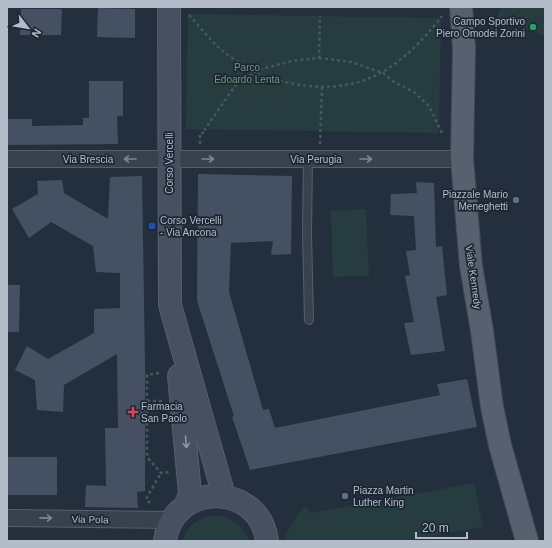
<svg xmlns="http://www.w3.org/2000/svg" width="552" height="548" font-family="Helvetica,sans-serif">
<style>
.green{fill:#263c3f}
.building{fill:#455162}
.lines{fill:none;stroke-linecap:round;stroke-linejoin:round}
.lane-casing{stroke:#565f6c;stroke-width:10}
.street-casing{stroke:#565f6c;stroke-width:18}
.secondary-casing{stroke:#565f6c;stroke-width:24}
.primary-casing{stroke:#414a57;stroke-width:24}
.path{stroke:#44595c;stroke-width:2.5;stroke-dasharray:3 3;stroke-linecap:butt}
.lane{stroke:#38414e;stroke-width:8}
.street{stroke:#38414e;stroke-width:16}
.secondary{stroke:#465061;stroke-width:22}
.primary{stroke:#56606e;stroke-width:22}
.oneway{stroke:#7c8592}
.oneway2{stroke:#8e96a5}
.leisure-dot{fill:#2e9e5b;stroke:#1d2633;stroke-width:1.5}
.service-dot{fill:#5c6f8a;stroke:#1d2633;stroke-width:1.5}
.transit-dot{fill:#1a4fb4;stroke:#1d2633;stroke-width:1.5}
.health-dot{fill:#e0444e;stroke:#1d2633;stroke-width:1.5}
.labels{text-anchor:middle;stroke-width:3.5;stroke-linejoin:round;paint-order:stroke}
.poi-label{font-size:10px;fill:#b4bcc9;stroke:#1d2633;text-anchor:start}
.park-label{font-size:10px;fill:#6b9a76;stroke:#1d2633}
.street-label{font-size:10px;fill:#b4bcc9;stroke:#1d2633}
</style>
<rect width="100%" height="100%" fill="#242f3e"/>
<!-- green -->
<path class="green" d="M501 7H545V36L497 18Z
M188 14 441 18 439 133 186 129Z
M366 209 369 276 333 277 331 211Z
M474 483 483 527 405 541H284L288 529 303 508 307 506 310 513Z
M216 515C233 518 242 525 249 541H182C190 524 197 518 216 515Z"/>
<!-- building -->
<path class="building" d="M98 8 135 9V38L97 37Z
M21 9H62L61 35H20Z
M89 81H123V116H117L118 144 7 145V119H32V126L83 125V118H89Z
M198 174 292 176 291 254 271 255 273 241 231 243 229 292 263 410 269 409 275 428 440 395 437 384 467 379 477 427 250 470 232 417 234 416 197 301Z
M142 176 145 365V491L137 492 138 508 85 507 86 485 106 486 105 428H118L117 354 64 385 63 412 37 410 35 380 15 370 27 346 48 359 94 333V309L120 308V273L96 272 93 246 51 222 29 238 12 209 38 194 37 181 62 180 64 193 108 219 110 177Z
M416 182 434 183 436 247 442 246 447 295 436 297 445 351 411 355 404 323 414 322 405 276 410 275 406 251 416 250 414 216 390 215 391 194 417 193Z
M7 285H20L19 332H7Z
M8 457H57V495H8Z"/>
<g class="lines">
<!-- lane casing -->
<g class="lane-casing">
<path id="lane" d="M308 158 307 233 309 320"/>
</g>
<!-- street casing -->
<g class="street-casing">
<path id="street" d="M7 159H462
M7 518 172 520"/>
</g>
<!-- secondary casing -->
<g class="secondary-casing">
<path id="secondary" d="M169 7 170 305 224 496
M179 376 190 494 186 504
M165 541C173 481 260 482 267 541"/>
</g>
<!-- primary casing -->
<g class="primary-casing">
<path id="primary" d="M461 7 464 48 462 159 471 266 482 331 492 407 500 445 527 541"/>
</g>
<!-- path -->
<path class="path" d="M189 15C198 25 206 35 215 44 225 54 238 62 250 69 262 78 280 81 295 84 363 96 402 67 442 16
M319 58 351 62 383 73 394 82 414 92 429 106 442 133
M200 144V133H205V129L235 86 258 70 292 61 319 58 320 16
M320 144 322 88
M159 373 147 375V457L161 473 170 472
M147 401H162
M150 503 146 499 161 473"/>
<!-- lane -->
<use href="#lane" class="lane"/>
<!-- street -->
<use href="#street" class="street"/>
<!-- secondary -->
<use href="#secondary" class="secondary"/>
<!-- primary -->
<use href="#primary" class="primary"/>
</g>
<!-- one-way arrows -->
<defs><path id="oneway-shaft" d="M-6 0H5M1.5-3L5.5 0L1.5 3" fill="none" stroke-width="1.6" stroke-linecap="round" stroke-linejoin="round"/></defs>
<g class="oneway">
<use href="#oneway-shaft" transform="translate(130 159) rotate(180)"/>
<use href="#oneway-shaft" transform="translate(208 159)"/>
<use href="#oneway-shaft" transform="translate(366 159)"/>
<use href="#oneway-shaft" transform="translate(46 518) rotate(1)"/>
</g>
<use class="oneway2" href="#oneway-shaft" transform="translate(186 442) rotate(85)"/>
<!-- markers -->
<circle class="leisure-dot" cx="533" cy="27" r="4"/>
<g class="service-dot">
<circle cx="516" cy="200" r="4"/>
<circle cx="345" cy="496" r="4"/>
</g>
<rect class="transit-dot" x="148" y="222" width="8" height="8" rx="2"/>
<path class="health-dot" d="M131 406h4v4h4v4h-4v4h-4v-4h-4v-4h4z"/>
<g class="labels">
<!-- poi labels -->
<g class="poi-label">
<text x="525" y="25" text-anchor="end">Campo Sportivo<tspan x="525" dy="12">Piero Omodei Zorini</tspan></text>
<text x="508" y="198" text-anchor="end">Piazzale Mario<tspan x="508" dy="12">Meneghetti</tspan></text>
<text x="160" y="224">Corso Vercelli<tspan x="160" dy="12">- Via Ancona</tspan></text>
<text x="141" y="410">Farmacia<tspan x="141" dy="12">San Paolo</tspan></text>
<text x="353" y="494">Piazza Martin<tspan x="353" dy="12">Luther King</tspan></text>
</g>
<!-- park labels -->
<g class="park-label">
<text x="247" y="71">Parco<tspan x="247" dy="12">Edoardo Lenta</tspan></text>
</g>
<!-- street labels -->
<g class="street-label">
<text x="88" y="163">Via Brescia</text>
<text x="316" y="163">Via Perugia</text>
<text transform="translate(169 163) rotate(-90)" y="4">Corso Vercelli</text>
<text transform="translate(474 277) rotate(82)" y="4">Viale Kennedy</text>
<text transform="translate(90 519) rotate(1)" y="4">Via Pola</text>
</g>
</g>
<!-- border -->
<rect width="552" height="548" fill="none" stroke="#b4bcc9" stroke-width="16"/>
<!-- north arrow -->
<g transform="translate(28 28) rotate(121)" stroke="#1d2633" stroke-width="3" paint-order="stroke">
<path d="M0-3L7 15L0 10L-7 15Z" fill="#b4bcc9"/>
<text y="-6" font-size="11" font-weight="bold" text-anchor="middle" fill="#b4bcc9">N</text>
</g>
<!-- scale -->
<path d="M416 532v6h51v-6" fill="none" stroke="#b4bcc9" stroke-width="2"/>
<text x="422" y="532" font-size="12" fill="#b4bcc9" stroke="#1d2633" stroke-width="3" paint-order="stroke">20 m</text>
</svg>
